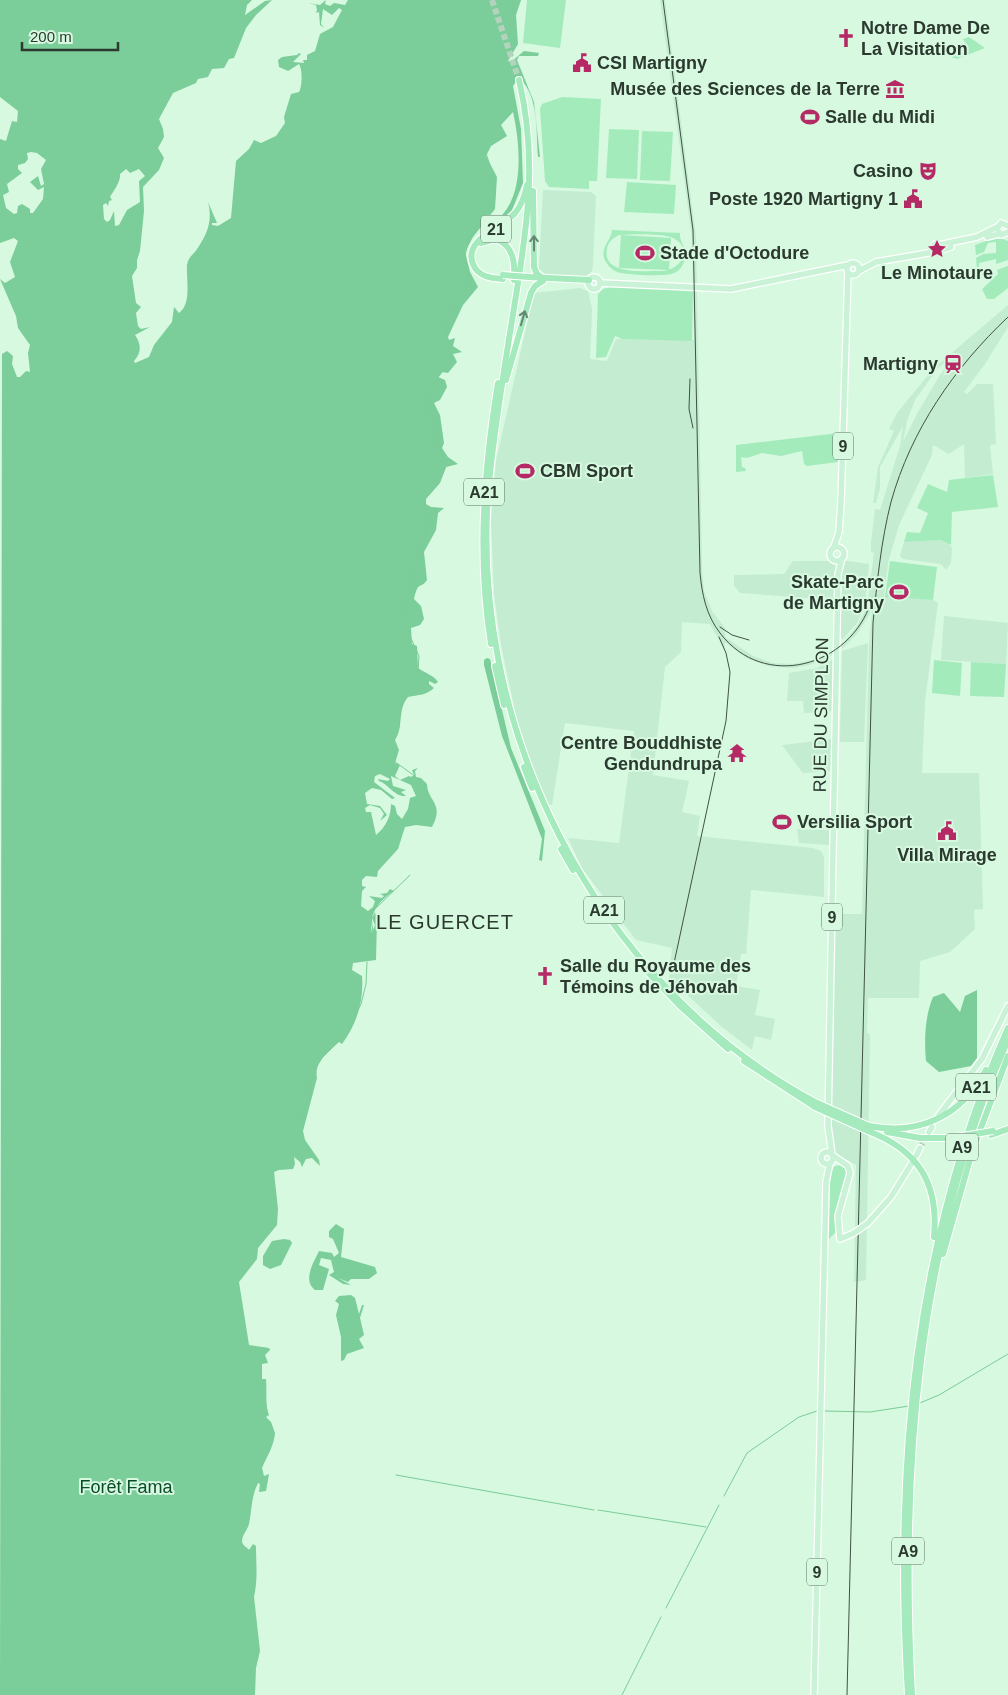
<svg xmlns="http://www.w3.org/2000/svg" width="1008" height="1695" font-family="Helvetica,sans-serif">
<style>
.built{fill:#c3ecd0;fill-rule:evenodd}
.green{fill:#a4ebbc;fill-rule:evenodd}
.forest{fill:#7bcd99;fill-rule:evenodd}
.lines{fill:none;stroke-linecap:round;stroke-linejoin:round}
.stream{stroke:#7bcc98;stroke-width:1}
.major-tunnel{stroke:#b4d3bd;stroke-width:5.5;stroke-dasharray:5.5 3;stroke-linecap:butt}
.highway-tunnel{stroke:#b4d3bd;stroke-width:6;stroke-dasharray:6 3;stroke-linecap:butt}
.major-casing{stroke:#fff;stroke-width:8}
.highway-casing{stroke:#fff;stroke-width:8}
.major{stroke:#c9f2d7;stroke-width:5.5}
.highway{stroke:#a5eabd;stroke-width:6}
.rail{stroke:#415246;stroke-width:1}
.major-bridge-casing{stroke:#fff;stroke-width:8;stroke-linecap:butt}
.highway-bridge-casing{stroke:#fff;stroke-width:8;stroke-linecap:butt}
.major-bridge{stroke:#c9f2d7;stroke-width:5.5}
.highway-bridge{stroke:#a5eabd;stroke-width:6}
.oneway{stroke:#62896f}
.labels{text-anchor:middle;stroke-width:4;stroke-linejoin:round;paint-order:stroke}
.shield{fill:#d6f9e0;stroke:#5e7364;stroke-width:1}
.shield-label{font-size:16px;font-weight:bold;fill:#2b392f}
.poi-label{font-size:18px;font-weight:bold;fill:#2b392f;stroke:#d6f9e0;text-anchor:start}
.street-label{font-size:18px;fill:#2b392f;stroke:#d6f9e0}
.park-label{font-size:18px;fill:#0a4b2a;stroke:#d6f9e0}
.quarter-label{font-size:20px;letter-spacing:1px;fill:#2b392f;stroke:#d6f9e0}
</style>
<rect width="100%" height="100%" fill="#d6f9e0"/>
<!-- built -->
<path class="built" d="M660 0H665L696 237 702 568 704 591 712 611 725 628V637L753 656 773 663 793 664 813 660 833 651V654L827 659 809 665 793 668 768 666 746 658 725 642 724 649 710 624 682 622 681 652 665 667 653 775 689 781 682 812 700 816 697 836 813 848 821 851 824 857V897L751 890 746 954H741L736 986 760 990 755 1015 775 1019 771 1040 755 1036 752 1050 722 1027 669 978 672 948 636 940 582 868 568 838 619 843 634 731 565 723 552 805 548 804 529 758 516 715 501 645 494 594 491 521 496 461 534 293 580 288 588 291 592 309 590 359 607 361 616 339 694 340 692 238Z
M543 190 591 192 596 196 593 265 592 271 584 278 547 275 539 269Z
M1008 305V327L985 364 964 392 967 394 977 384H993L996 444 990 445 993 474 965 478 964 444 949 454 933 445 932 455 899 525 888 563 884 597 933 600 938 603 925 701 922 773H979L983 909 974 910 975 929 950 952 920 961 919 998H868L867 1033 870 1034 866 1280 854 1282 856 1165 834 1152 830 1138 835 914H862L869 646 872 610 857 634 842 649V644L857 626 867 607 874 553 871 552V543L875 509 880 510 900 446 903 426 880 467V488L876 503H873L878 467 894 431 889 429 897 413 934 368ZM957 353 940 375 918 412 903 442 907 421 915 400 938 368Z
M941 540 946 541 952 548 951 563 946 570 941 564 903 559 900 556 904 542Z
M793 561H848L869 564 865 606 857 623 842 640 834 600 740 593 734 586V575L784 574Z
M944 616 1008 623 1006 664 941 660Z
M868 643 864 742H840L842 651Z
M834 659 833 711 804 713 803 701H787L789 673 817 668Z
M833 739 832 771 803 773 782 745Z
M797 829 829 830V845L799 843Z"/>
<!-- green -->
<path class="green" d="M527 0H566L560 48 523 43Z
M969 37 985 48 957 59 951 57 968 47 963 39Z
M562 97 601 99 597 181H589V189L549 187 545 181 540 109 542 104Z
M609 129 639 130 637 179 606 178Z
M642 131 673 132 670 181 640 180Z
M627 182 676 185 674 214 624 212Z
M612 230 680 233C679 244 690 250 684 262 682 267 679 271 674 273 666 277 626 275 617 272 611 269 606 264 604 258 601 246 611 241 612 230ZM619 235C631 234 663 233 673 238 694 248 681 272 659 271 643 271 602 275 607 249 608 242 613 238 619 235Z
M621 235 671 238 669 270 619 268Z
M997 237 1008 241V260L996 264V259L979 263V268L977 269 976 258 983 254 996 253V242L988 243 984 252 976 255 975 245Z
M1008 266V288L994 299H987L982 289 998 274 997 270Z
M610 287 693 290 692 341 622 339 615 336 606 357 596 358 598 294 603 289Z
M839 433 838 462 807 466 804 464 802 451 781 456 762 453 747 458 741 457 742 467 745 468 746 471 736 472V445Z
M993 475 998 507 952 512 951 545 941 540 904 542 907 532 920 533 928 513 917 508 928 484 947 492 949 480Z
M890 561 937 567 933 600 885 597Z
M934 660 962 663 960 696 932 693Z
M971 662 1006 664 1004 697 970 696Z
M842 1165 848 1172 838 1206 835 1233 827 1241 831 1170 835 1166Z"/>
<!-- forest -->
<path class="forest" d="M0 0H252L247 5 245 15 265 1 272 0 256 15 246 28 234 58 229 59 224 68 212 69 208 77 198 79 196 83 173 93 159 119 163 129 164 137 158 148 164 158 159 170 143 187 144 211 140 251 137 260V268L132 276 136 303 141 307 136 313 138 326 141 329 150 327 135 335C141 344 142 352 134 361L135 363 149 357 154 345 172 322 174 307 179 313C192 304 186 279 187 265 188 259 191 256 195 252 207 235 213 222 208 202L217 223H212V225L218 226 231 218 236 161 249 149 254 140 261 143 276 136 285 123 284 117 291 94 299 92C302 87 303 70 299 64L288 71 279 67 278 60 282 57 297 55 299 53 301 54 293 62 304 63 303 60H307V55L315 51 320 34 333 27 342 10 339 8 332 15 323 9 321 24 324 28 320 25 319 12 316 13 317 10 316 5 308 3 320 5 326 0 325 4 330 6 334 3 345 5 348 0H521L516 15 518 44 508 61 511 62 524 51 539 53 538 56H519L517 60 534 102 540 157H538C536 133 539 96 520 79L517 80 513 86 521 129 523 183 512 210 504 219 495 224V221C526 200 520 143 513 112L501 125 507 136 491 146 486 156 497 177 495 209 473 237 465 252 470 272 478 287 463 305 448 337 449 340 455 338 453 346 462 352 453 354 457 362 448 373 442 372 438 377 445 380 447 387 440 400 434 403 440 415 444 443 442 448 448 457 458 464 446 467 440 483 426 499V504L431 507 444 508 438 513 436 530 424 552 427 580C419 591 419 579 414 599L421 606 424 619 420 625 411 628 412 644 417 646 418 668C425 673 435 676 438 682L435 684 429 681V684L434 688C427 695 418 695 408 697 397 710 404 727 395 740L399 750 395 763 400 765 395 776 400 780 409 776 411 777 414 775 412 770 418 768 415 771 416 777 421 778 427 784C427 801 445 803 432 827L416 825 405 827 398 849 378 871 377 877 366 876 362 880V886L366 887 362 891 361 906 368 911 373 907 375 901 369 896 382 898 384 896 380 894 387 893 390 889 394 891C378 901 368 915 372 933L375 925 372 918 375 912 377 920 376 960 353 963 352 970 362 976C364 1000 357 1024 342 1044L339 1042C328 1052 314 1062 317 1078L303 1131 305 1140 319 1160 320 1166 312 1158 306 1159 302 1167 300 1162 294 1157 295 1164 293 1169 279 1170 274 1172 278 1209 277 1225 258 1248 257 1259 239 1282 249 1345 269 1348 270 1350 265 1355 268 1363 262 1364V1379H266C267 1390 265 1405 269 1415L266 1417 271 1422 275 1433C274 1446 267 1456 262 1468L264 1476 269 1474 266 1491 259 1492 260 1484 258 1483C251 1497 252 1510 249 1524 247 1531 242 1534 242 1542 243 1546 247 1547 249 1550L253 1544 256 1546C256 1566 258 1578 254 1597L260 1651 256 1668 255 1695H0L2 354 7 351 13 356 12 364 17 377H20L26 371 30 372 28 353 30 345 18 328 16 316 0 279 5 283 15 277 10 262 18 241 14 238 0 243V139L6 141 12 121 17 122 18 111 0 97ZM31 152 37 153 46 160 41 169 44 184 41 186 38 176 30 182 38 190 44 187 43 199 33 213H30V209L22 204 18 206 17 213 14 214 6 208 3 195 9 192 7 184 22 173 18 169V165L25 163 28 159 27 153ZM126 169 130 173 139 169 145 176 139 181 140 202 127 210 119 225 115 226 114 211 110 220 107 222 104 219 103 205 106 203 108 206 109 201 112 200 110 197C114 190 121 181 120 174ZM380 774 390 779 388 781 378 779 379 781C390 785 394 797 406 796L401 792 406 790 393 786 391 776 411 785 416 796 410 798 408 809 402 819 397 814 395 806 391 804C391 816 386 827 376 835L371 812H366L365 808 370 805 380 808 384 814 380 821 387 815 380 806 367 804 365 793 372 788 381 790 392 799 395 798 374 782 375 776Z
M487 658 490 659 511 748 545 831 542 861 539 860 542 839 502 736 484 665V660Z
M977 990V1058L971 1066 939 1072 926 1061C924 1040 925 1016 933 997L944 993 960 1012 965 996Z
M336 1224 344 1229 341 1257 375 1267 377 1273 369 1279H351L348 1282 338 1278 351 1285 343 1284 329 1275 334 1272 331 1260 321 1258 319 1265 329 1269 323 1290H315C302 1280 314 1262 319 1251L332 1253 334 1257 339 1253 333 1239 329 1237V1231Z
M284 1239 290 1240 292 1243 281 1265 270 1269 263 1265V1256L272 1241Z
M351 1295 355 1298 359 1314 362 1305H364L360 1318 364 1335 359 1339 364 1348 347 1354 344 1360 341 1361V1337L336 1315 339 1304 335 1301 339 1296Z"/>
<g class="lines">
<!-- stream -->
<path class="stream" d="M511 16 515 0
M426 508 424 498 439 483 446 466 439 444 436 421 425 403 436 380 451 361C448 343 442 318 455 302 460 296 466 291 471 284L464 259 469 240 495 196V182L486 153
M418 671 419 656 410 636 406 609 418 554 425 536 426 510
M412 694 405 698 400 707 399 727 393 743 394 761 416 777 428 793
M366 954 373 933 371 917 374 910 410 875
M302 1121 315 1069 322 1058 347 1033 361 1004 366 984 367 962
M297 1156 299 1149
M920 1403 939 1395 1008 1354
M824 1411 870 1412 909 1406
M396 1475 594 1510
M724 1496 747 1453 799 1417 817 1411
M598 1510 706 1527
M666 1608 719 1505
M622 1695 661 1617"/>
<!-- major-tunnel -->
<path class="major-tunnel" d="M920 1148 929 1132"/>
<!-- highway-tunnel -->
<path class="highway-tunnel" d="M492 0 519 80"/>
<!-- major casing -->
<g class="major-casing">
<path id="major" d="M1008 226 1001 223 997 229 1001 235 1008 232
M987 237 999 234
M932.5 248a4.5 4.5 0 1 1 9 0a4.5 4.5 0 1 1-9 0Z
M939 245 977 237 997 227
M941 250 951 247
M847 269a6 6 0 1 1 12 0a6 6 0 1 1-12 0Z
M859 271 876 262 934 252
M588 283a6 6 0 1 1 12 0a6 6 0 1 1-12 0Z
M600 283 731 289 848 265
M834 547 839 532 841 502 848 272
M830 554a7 7 0 1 1 14 0a7 7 0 1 1-14 0Z
M939 1115 982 1059 1008 1006
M929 1132 932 1127
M821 1158a6 6 0 1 1 12 0a6 6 0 1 1-12 0Z
M832 1154 828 1126 838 574 842 558
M832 1155 848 1166 850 1173 838 1216 840 1239 854 1233
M916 1156 920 1148
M868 1223 891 1197 912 1163
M814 1695 825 1230 826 1182 830 1163"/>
</g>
<!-- highway casing -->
<g class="highway-casing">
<path id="highway" d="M519 80C538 160 527 229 514 308 505 363 496 418 490 473 463 721 594 983 815 1102
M533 191 534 267 537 274 544 279
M481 243 495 239C514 245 515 263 514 280
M529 277 589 280
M503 279C491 278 478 277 473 264 463 239 502 228 515 213 522 205 525 195 527 185
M506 380 531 293 535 286 543 281
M491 644C477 556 484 470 498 383
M495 666 504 705
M524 767 532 788
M561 849 573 870
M640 964 680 1006 728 1049
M744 1061 815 1107
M869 1126C920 1136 962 1115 986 1070
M868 1131C918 1150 939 1183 934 1237
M887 1132 920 1138H950
M991 1135 1008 1129
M943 1254 973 1149 1008 1056
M908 1695C894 1464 914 1241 1008 1028
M912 1695C900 1472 916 1246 1008 1040"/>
</g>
<!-- major -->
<use href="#major" class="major"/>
<!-- highway -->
<use href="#highway" class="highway"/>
<!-- rail -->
<path class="rail" d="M663 0 693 230 700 573C702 594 706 615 720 633 764 691 850 667 871 602
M690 379 689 409 693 428
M720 627 732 635 749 640
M673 968 726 721 730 672 726 653 719 637
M847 1695 873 623C877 583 881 541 891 502 911 430 954 368 1008 317"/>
<!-- major-bridge casing -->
<g class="major-bridge-casing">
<path id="major-bridge" d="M854 1233 868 1223"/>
</g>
<!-- highway-bridge casing -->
<g class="highway-bridge-casing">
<path id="highway-bridge" d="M503 275 529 277
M815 1102 869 1126
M815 1107 868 1131
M950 1138 993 1131"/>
</g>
<!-- major-bridge -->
<use href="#major-bridge" class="major-bridge"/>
<!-- highway-bridge -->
<use href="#highway-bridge" class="highway-bridge"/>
</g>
<!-- one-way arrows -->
<defs><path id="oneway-shaft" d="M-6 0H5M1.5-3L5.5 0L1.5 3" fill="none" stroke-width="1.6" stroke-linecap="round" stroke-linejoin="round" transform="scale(1.25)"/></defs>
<g class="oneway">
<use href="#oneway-shaft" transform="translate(534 243) rotate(-90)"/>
<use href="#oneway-shaft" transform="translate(523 318) rotate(-74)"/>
</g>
<!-- icons -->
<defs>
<g id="church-bare" transform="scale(1.5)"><path d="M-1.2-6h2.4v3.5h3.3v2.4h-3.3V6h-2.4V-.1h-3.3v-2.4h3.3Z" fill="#b52a65" stroke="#d6f9e0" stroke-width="2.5" paint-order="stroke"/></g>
<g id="civic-bare" transform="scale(1.5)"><path d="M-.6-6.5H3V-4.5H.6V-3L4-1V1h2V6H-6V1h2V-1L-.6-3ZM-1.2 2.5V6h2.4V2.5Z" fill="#b52a65" stroke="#d6f9e0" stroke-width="2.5" paint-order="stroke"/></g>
<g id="museum-bare" transform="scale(1.5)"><path d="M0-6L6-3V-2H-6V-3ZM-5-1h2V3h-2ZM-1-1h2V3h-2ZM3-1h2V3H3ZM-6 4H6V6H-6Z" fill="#b52a65" stroke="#d6f9e0" stroke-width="2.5" paint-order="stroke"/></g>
<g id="stadium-bare" transform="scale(1.5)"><path d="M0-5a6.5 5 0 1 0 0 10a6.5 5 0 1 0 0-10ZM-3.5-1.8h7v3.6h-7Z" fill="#b52a65" stroke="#d6f9e0" stroke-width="2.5" paint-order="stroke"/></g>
<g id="theatre-bare" transform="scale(1.5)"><path d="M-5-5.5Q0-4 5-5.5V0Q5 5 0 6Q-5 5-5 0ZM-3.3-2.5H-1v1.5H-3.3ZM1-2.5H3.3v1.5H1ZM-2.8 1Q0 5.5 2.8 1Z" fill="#b52a65" stroke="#d6f9e0" stroke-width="2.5" paint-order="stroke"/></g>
<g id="sight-bare" transform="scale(1.5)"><path d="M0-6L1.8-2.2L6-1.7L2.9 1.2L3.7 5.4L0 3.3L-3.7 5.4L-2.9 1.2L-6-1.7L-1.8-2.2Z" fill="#b52a65" stroke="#d6f9e0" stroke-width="2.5" paint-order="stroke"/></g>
<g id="station-bare" transform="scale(1.5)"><path d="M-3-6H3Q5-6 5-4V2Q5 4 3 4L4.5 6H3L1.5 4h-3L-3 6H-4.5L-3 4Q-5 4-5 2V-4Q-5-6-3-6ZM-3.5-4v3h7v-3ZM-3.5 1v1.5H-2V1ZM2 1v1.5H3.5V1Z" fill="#b52a65" stroke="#d6f9e0" stroke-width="2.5" paint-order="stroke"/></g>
<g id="temple-bare" transform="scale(1.5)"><path d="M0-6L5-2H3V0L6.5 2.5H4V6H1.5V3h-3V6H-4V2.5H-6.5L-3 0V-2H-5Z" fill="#b52a65" stroke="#d6f9e0" stroke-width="2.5" paint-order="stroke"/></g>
</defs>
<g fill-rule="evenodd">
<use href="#church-bare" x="846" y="38"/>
<use href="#civic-bare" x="582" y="63"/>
<use href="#museum-bare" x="895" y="89"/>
<use href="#stadium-bare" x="810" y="117"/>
<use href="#theatre-bare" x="928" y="171"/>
<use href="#civic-bare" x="913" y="199"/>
<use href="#sight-bare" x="937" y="249"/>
<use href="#stadium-bare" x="645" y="253"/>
<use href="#station-bare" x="953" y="364"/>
<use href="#stadium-bare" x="525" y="471"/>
<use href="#stadium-bare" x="899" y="592"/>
<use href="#temple-bare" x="737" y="753"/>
<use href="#stadium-bare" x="782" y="822"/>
<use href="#civic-bare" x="947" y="831"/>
<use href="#church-bare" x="545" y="976"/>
</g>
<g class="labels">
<!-- shield labels -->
<g class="shield">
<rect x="481" y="215.5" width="30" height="27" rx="4"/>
<rect x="833" y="432.5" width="20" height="27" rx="4"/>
<rect x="464" y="478.5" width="40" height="27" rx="4"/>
<rect x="584" y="896.5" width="40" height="27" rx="4"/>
<rect x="822" y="903.5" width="20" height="27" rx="4"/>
<rect x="956" y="1073.5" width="40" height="27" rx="4"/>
<rect x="946" y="1133.5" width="32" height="27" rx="4"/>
<rect x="892" y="1537.5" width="32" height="27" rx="4"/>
<rect x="807" y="1558.5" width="20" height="27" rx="4"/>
</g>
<g class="shield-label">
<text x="496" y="235">21</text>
<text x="843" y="452">9</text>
<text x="484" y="498">A21</text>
<text x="604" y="916">A21</text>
<text x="832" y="923">9</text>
<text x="976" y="1093">A21</text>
<text x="962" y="1153">A9</text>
<text x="908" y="1557">A9</text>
<text x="817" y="1578">9</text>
</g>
<!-- poi labels -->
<g class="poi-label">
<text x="861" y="34">Notre Dame De<tspan x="861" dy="21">La Visitation</tspan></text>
<text x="597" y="69">CSI Martigny</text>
<text x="880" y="95" text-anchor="end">Musée des Sciences de la Terre</text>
<text x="825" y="123">Salle du Midi</text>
<text x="913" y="177" text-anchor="end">Casino</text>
<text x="898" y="205" text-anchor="end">Poste 1920 Martigny 1</text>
<text x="660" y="259">Stade d'Octodure</text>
<text x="937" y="279" text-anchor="middle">Le Minotaure</text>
<text x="938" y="370" text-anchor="end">Martigny</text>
<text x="540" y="477">CBM Sport</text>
<text x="884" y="588" text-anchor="end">Skate-Parc<tspan x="884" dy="21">de Martigny</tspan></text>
<text x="722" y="749" text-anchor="end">Centre Bouddhiste<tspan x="722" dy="21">Gendundrupa</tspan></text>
<text x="797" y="828">Versilia Sport</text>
<text x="947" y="861" text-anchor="middle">Villa Mirage</text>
<text x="560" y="972">Salle du Royaume des<tspan x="560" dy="21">Témoins de Jéhovah</tspan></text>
</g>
<!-- street labels -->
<g class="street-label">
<text transform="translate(821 715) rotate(-89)" y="6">RUE DU SIMPLON</text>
</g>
<!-- park labels -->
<g class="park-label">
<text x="126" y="1493">Forêt Fama</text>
</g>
<!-- quarter labels -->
<g class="quarter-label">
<text x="445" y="929">LE GUERCET</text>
</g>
</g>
<!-- scale -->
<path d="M22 42v8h96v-8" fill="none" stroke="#2b392f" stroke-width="2.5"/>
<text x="30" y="42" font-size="15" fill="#2b392f" stroke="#d6f9e0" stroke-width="4" paint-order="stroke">200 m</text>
</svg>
